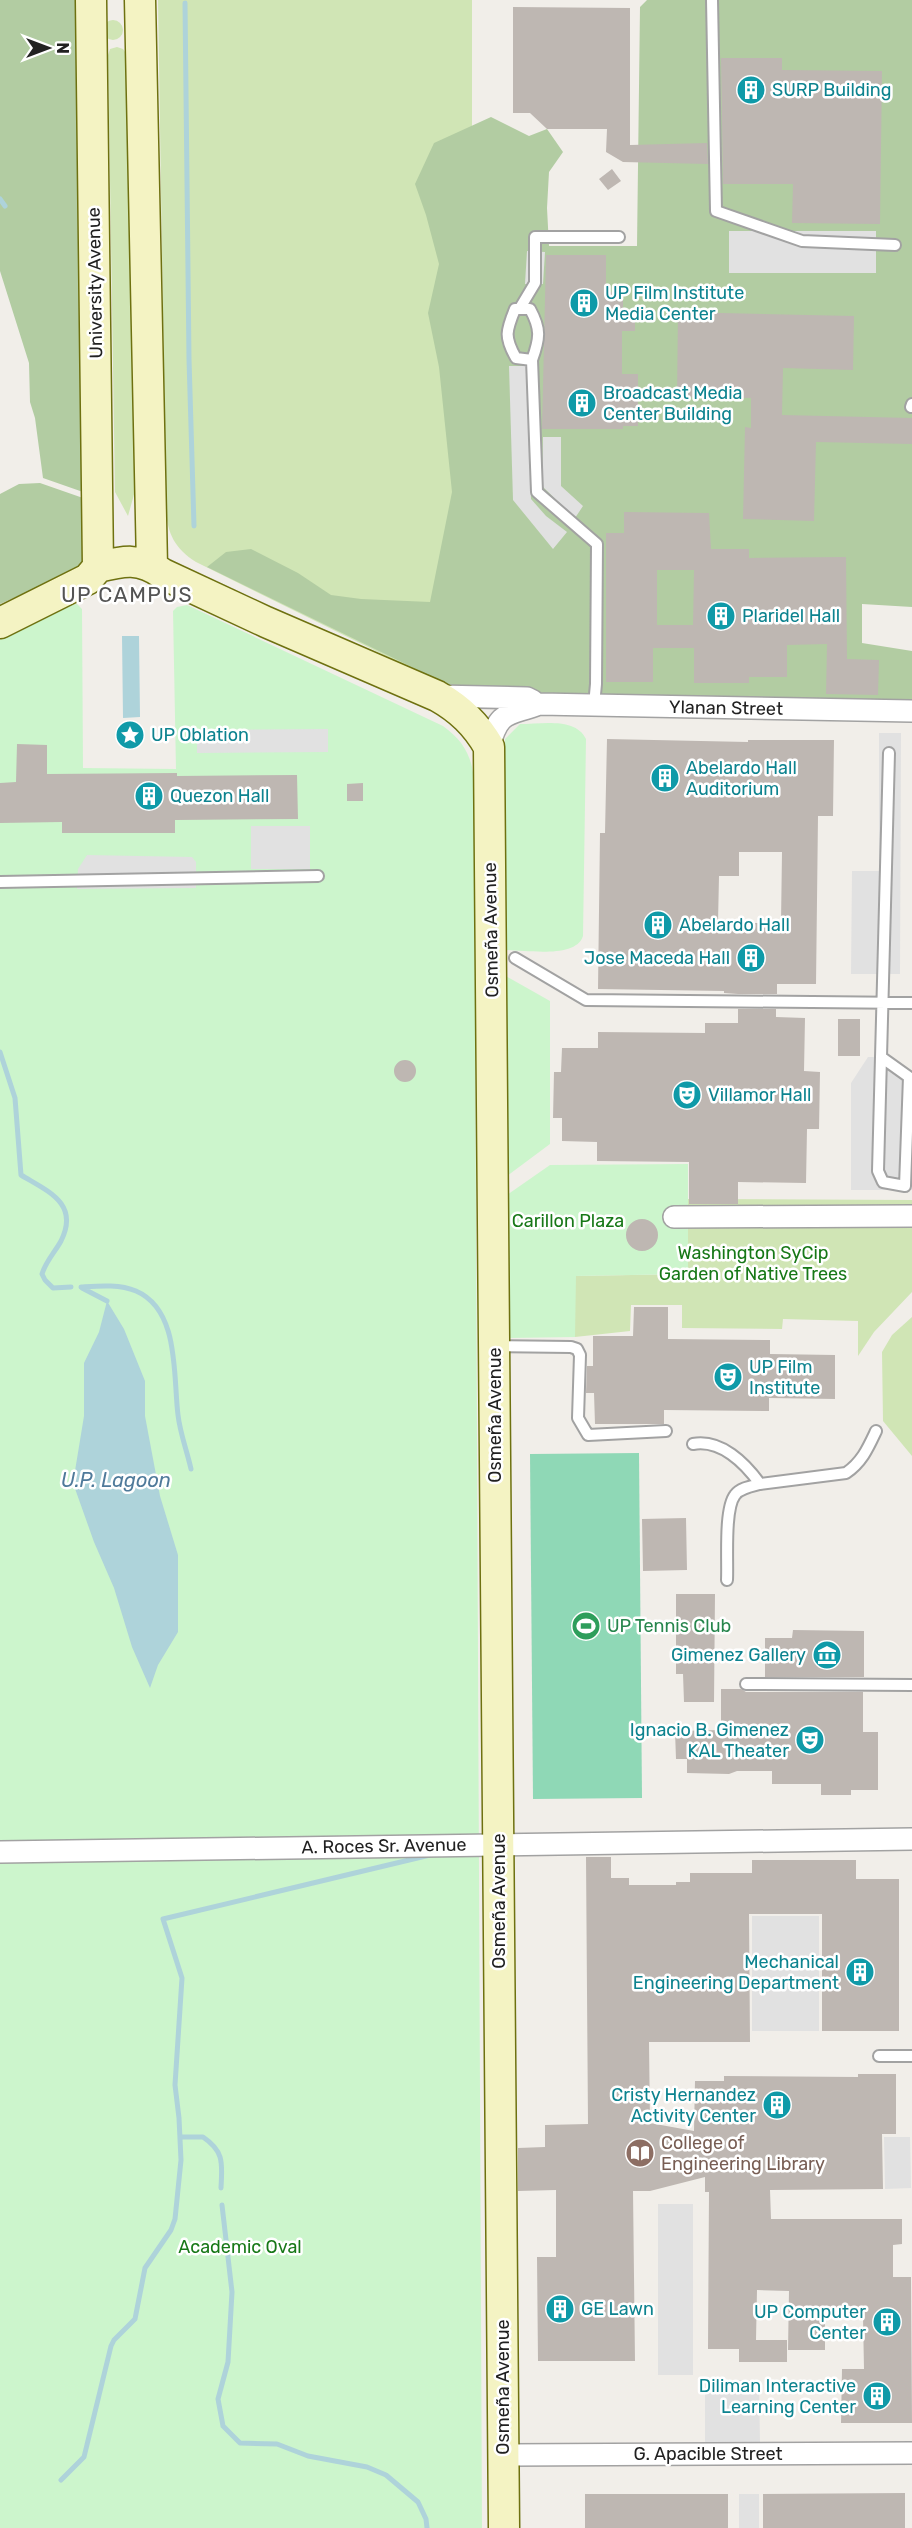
<svg xmlns="http://www.w3.org/2000/svg" width="912" height="2528" font-family="Rubik,sans-serif">
<style>
.grass{fill:#d0e5b5}
.forest{fill:#b2cca2}
.park{fill:#ccf5cc}
.pitch{fill:#8fd8b6}
.parking{fill:#e1e1e1}
.water{fill:#aed3da}
.lines{fill:none;stroke-linecap:round;stroke-linejoin:round}
.stream{stroke:#aed3da;stroke-width:5}
.building{fill:#beb7b2;fill-rule:evenodd}
.lane-casing{stroke:#a2a2a2;stroke-width:14}
.street-casing{stroke:#a2a2a2;stroke-width:24}
.secondary-casing{stroke:#6e7110;stroke-width:33}
.lane{stroke:#fff;stroke-width:10}
.street{stroke:#fff;stroke-width:21}
.secondary{stroke:#f4f3c3;stroke-width:30}
.labels{text-anchor:middle;stroke-width:5;stroke-linejoin:round;paint-order:stroke}
.culture-label{font-size:18px;fill:#0d838f;stroke:#fff;text-anchor:start}
.street-label{font-size:18px;fill:#212121;stroke:#fff}
.park-label{font-size:18px;fill:#177817;stroke:#fff}
.leisure-label{font-size:18px;fill:#27864d;stroke:#fff;text-anchor:start}
.education-label{font-size:18px;fill:#785e54;stroke:#fff;text-anchor:start}
.water-label{font-size:20px;font-style:italic;fill:#4f7a9a;stroke:#fff}
.quarter-label{font-size:21px;letter-spacing:1.5px;fill:#545454;stroke:#fff}
</style>
<rect width="100%" height="100%" fill="#f1eee9"/>
<!-- grass -->
<path class="grass" d="M158 0H472V144L568 691 562 693 461 691 449 687 196 562C175 549 167 533 166 509Z
M103 30a10 10 0 1 1 20 0a10 10 0 1 1-20 0Z
M117 47 123 49 127 55 136 470 135 491 128 516 115 492 108 55 110 49Z
M688 1199 912 1200V1292L874 1332 858 1356V1321L783 1319 782 1329 682 1328V1305H631L630 1331 575 1337V1276L688 1274Z
M912 1317V1456L883 1421 882 1352 892 1335Z"/>
<!-- forest -->
<path class="forest" d="M0 0H77L83 492 43 478 35 418 30 402 29 363 0 271Z
M647 0H912V607L862 604V643L912 651V699L841 700 461 691 207 567 226 552 251 549 298 573 331 595 361 599 430 602 452 492 439 367 428 313 439 264 426 215 415 184 434 143 491 117 529 136 547 129 563 152 549 172 547 208 549 246H637L640 7Z
M40 483 83 498 82 564 76 570 0 604V494L19 484Z"/>
<!-- park -->
<path class="park" d="M77 604 82 609 83 768 176 769 173 611 177 607 187 605 443 726C464 741 473 758 474 783L482 2528H0V636L70 605Z
M520 724C541 724 576 717 586 739L583 936C576 959 525 950 505 950V739Z
M504 975 550 1001V1144L503 1179Z
M688 1164V1274L576 1276 575 1337 503 1338 504 1197 550 1165Z"/>
<!-- pitch -->
<path class="pitch" d="M639 1453 642 1798 533 1799 530 1454Z"/>
<!-- parking -->
<path class="parking" d="M729 231H876V273H729Z
M527 251 545 252 543 284H525Z
M509 366H527L531 499 546 516 567 532 553 549 513 500Z
M543 437H561V486L583 506 575 518 542 486Z
M328 729V752L197 753V730Z
M879 733H901L900 974H851L852 871H879Z
M251 826H310V869H251Z
M87 855 192 857 196 862V888L77 889 78 869Z
M868 1057H893L912 1076V1190H851V1083Z
M752 1916H819V2031H752Z
M910 2137 911 2188 885 2189 884 2137Z
M658 2204H693V2375H658Z
M705 2380H759L760 2443H705Z
M739 2494H759V2528H739Z"/>
<!-- water -->
<path class="water" d="M122 636H139L140 717 123 718Z
M107 1301 124 1329 145 1381V1416L160 1496 178 1555V1632L158 1665 150 1688 132 1647 114 1588 94 1542 73 1483 84 1416V1363L99 1332Z"/>
<g class="lines">
<!-- stream -->
<path class="stream" d="M185 3 189 359 194 526
M0 199 5 206
M0 1052 15 1098 21 1175C47 1191 80 1203 61 1241 55 1252 46 1261 42 1274L45 1280 53 1288 71 1287
M81 1287C98 1286 119 1284 136 1291 180 1310 173 1376 178 1415 180 1433 187 1451 191 1469
M82 1288 107 1301
M180 2137H203C225 2152 222 2164 221 2188
M222 2205 232 2292 228 2362 218 2399 223 2426 240 2443 277 2444 308 2456 367 2467 386 2475 418 2502 426 2519 427 2528
M61 2480 84 2457 111 2346 114 2340 135 2319 145 2268 171 2230 175 2219 181 2160 179 2118 175 2085 182 1978 163 1919 430 1855"/>
</g>
<!-- building -->
<path class="building" d="M513 7 630 8V145L707 143 708 164 623 162 606 152 607 129H547L530 113H513Z
M721 58H782V70L882 71 880 224 792 223 793 184H723Z
M612 169 621 181 608 190 599 179Z
M546 255H606V292H623V314L635 315V331H622V374H638V426H623V429H542Z
M678 312 854 316 853 370 783 368 782 415 912 418V444L816 442 814 521 743 519 745 427 751 428V398L677 397Z
M624 512 709 513 711 549H749V558L846 557 847 659 879 660 878 695 826 694 827 644 787 645V677H749V683H694V648H653V682H606V533H624ZM657 570H694L693 625H657Z
M607 739 748 742V740H834L833 816H818L816 984H777V994H738L724 993V991L598 989 600 833H605ZM739 852H782L781 923H718L719 876H739Z
M17 744 47 745V774L177 773V776L297 775 298 819 175 820V833H62V822L0 823V783L16 782Z
M363 783V801H347V784Z
M738 1009H776V1017L805 1018 804 1071 820 1072 819 1129H807L806 1183 738 1182V1204H689V1162L597 1161V1142L562 1141V1118H553L554 1072H561L562 1048H598V1032L705 1033V1023H738Z
M838 1019H860V1056H838Z
M394 1071a11 11 0 1 1 22 0a11 11 0 1 1-22 0Z
M626 1235a16 16 0 1 1 32 0a16 16 0 1 1-32 0Z
M634 1307H668V1339L770 1340V1354L835 1355V1399L769 1398V1411L664 1410V1424H595L594 1393H586L587 1366H593V1336H633Z
M686 1518 687 1570 643 1571 642 1519Z
M676 1594H715L714 1702H684L683 1674H676Z
M793 1630 864 1631V1677H765V1638H792Z
M721 1689H741L746 1692H863V1732H878V1790H851V1795H821V1784H772V1771H737L729 1774 687 1773V1759H676L675 1731 721 1730Z
M586 1857H611V1878H629V1885H676V1882H690V1873H752V1860H856V1879H899V2031H822V1914H749L750 2042H649L650 2123 694 2131 695 2081H724V2076L858 2077V2074H896V2134H882L883 2189 770 2190 771 2219H902V2244L893 2245V2277H911L912 2423H841L842 2369H864L863 2317 825 2318V2350H788L789 2291 757 2290 756 2340H787V2362H739V2349H708L709 2192H705V2177L650 2191H633L635 2361H538L537 2257H556V2190L518 2191V2148L545 2147V2125L588 2124Z
M905 2493V2528H763V2494Z
M585 2494H728V2528H585Z"/>
<g class="lines">
<!-- lane casing -->
<g class="lane-casing">
<path id="lane" d="M712 0 716 211 802 241 895 245
M520 308 535 283V237H619
M532 360 516 358C504 337 506 331 515 309H530C541 329 540 338 532 360L537 492 597 544 596 684 594 705
M911 407 912 404
M0 882 318 876
M515 958 586 1000 912 1003
M881 1057 909 1077 905 1186 883 1182 878 1171 889 753
M495 1346 571 1347 577 1349 580 1355 578 1418 588 1435 666 1431
M693 1444C721 1439 745 1463 760 1484
M727 1580C728 1561 724 1509 735 1495 740 1488 752 1486 760 1484L846 1473C862 1462 868 1448 876 1431
M746 1684 912 1685
M879 2056H912"/>
</g>
<!-- street casing -->
<g class="street-casing">
<path id="street" d="M437 696 527 698 533 701
M489 747C499 709 508 716 539 704L912 711
M674 1217 912 1216
M0 1852 912 1839
M504 2455 912 2453"/>
</g>
<!-- secondary casing -->
<g class="secondary-casing">
<path id="secondary" d="M91 0 98 567
M140 0 152 566
M98 567C123 561 140 557 163 574L266 622 437 696C460 709 476 724 489 747L504 2528
M0 623 88 579 98 567"/>
</g>
<!-- lane -->
<use href="#lane" class="lane"/>
<!-- street -->
<use href="#street" class="street"/>
<!-- secondary -->
<use href="#secondary" class="secondary"/>
</g>
<!-- icons -->
<defs>
<g id="building-disc" transform="scale(1.5)"><circle r="9.5" fill="#0f9aa8" stroke="#fff"/><path d="M-4-6H4V6H1V3H-1V6H-4ZM-2.5-4.3h1.7v1.8h-1.7ZM.8-4.3h1.7v1.8H.8ZM-2.5-1h1.7V.8h-1.7ZM.8-1h1.7V.8H.8Z" fill="#fff"/></g>
<g id="sight-disc" transform="scale(1.5)"><circle r="9.5" fill="#0f9aa8" stroke="#fff"/><path d="M0-6L1.8-2.2L6-1.7L2.9 1.2L3.7 5.4L0 3.3L-3.7 5.4L-2.9 1.2L-6-1.7L-1.8-2.2Z" fill="#fff"/></g>
<g id="theatre-disc" transform="scale(1.5)"><circle r="9.5" fill="#0f9aa8" stroke="#fff"/><path d="M-5-5.5Q0-4 5-5.5V0Q5 5 0 6Q-5 5-5 0ZM-3.3-2.5H-1v1.5H-3.3ZM1-2.5H3.3v1.5H1ZM-2.8 1Q0 5.5 2.8 1Z" fill="#fff"/></g>
<g id="stadium-disc" transform="scale(1.5)"><circle r="9.5" fill="#2e9e5b" stroke="#fff"/><path d="M0-5a6.5 5 0 1 0 0 10a6.5 5 0 1 0 0-10ZM-3.5-1.8h7v3.6h-7Z" fill="#fff"/></g>
<g id="museum-disc" transform="scale(1.5)"><circle r="9.5" fill="#0f9aa8" stroke="#fff"/><path d="M0-6L6-3V-2H-6V-3ZM-5-1h2V3h-2ZM-1-1h2V3h-2ZM3-1h2V3H3ZM-6 4H6V6H-6Z" fill="#fff"/></g>
<g id="library-disc" transform="scale(1.5)"><circle r="9.5" fill="#8d6e63" stroke="#fff"/><path d="M-6-4Q-3-5.5-.7-3.5V5Q-3 3-6 4ZM6-4Q3-5.5 .7-3.5V5Q3 3 6 4Z" fill="#fff"/></g>
</defs>
<g fill-rule="evenodd">
<use href="#building-disc" x="751" y="90"/>
<use href="#building-disc" x="584" y="303"/>
<use href="#building-disc" x="582" y="403"/>
<use href="#building-disc" x="721" y="616"/>
<use href="#sight-disc" x="130" y="735"/>
<use href="#building-disc" x="665" y="778"/>
<use href="#building-disc" x="149" y="796"/>
<use href="#building-disc" x="658" y="925"/>
<use href="#building-disc" x="751" y="958"/>
<use href="#theatre-disc" x="687" y="1095"/>
<use href="#theatre-disc" x="728" y="1377"/>
<use href="#stadium-disc" x="586" y="1626"/>
<use href="#museum-disc" x="827" y="1655"/>
<use href="#theatre-disc" x="810" y="1740"/>
<use href="#building-disc" x="860" y="1972"/>
<use href="#building-disc" x="777" y="2105"/>
<use href="#library-disc" x="640" y="2153"/>
<use href="#building-disc" x="560" y="2309"/>
<use href="#building-disc" x="887" y="2322"/>
<use href="#building-disc" x="877" y="2396"/>
</g>
<g class="labels">
<!-- culture labels -->
<g class="culture-label">
<text x="772" y="96">SURP Building</text>
<text x="605" y="299">UP Film Institute<tspan x="605" dy="21">Media Center</tspan></text>
<text x="603" y="399">Broadcast Media<tspan x="603" dy="21">Center Building</tspan></text>
<text x="742" y="622">Plaridel Hall</text>
<text x="151" y="741">UP Oblation</text>
<text x="686" y="774">Abelardo Hall<tspan x="686" dy="21">Auditorium</tspan></text>
<text x="170" y="802">Quezon Hall</text>
<text x="679" y="931">Abelardo Hall</text>
<text x="730" y="964" text-anchor="end">Jose Maceda Hall</text>
<text x="708" y="1101">Villamor Hall</text>
<text x="749" y="1373">UP Film<tspan x="749" dy="21">Institute</tspan></text>
<text x="806" y="1661" text-anchor="end">Gimenez Gallery</text>
<text x="789" y="1736" text-anchor="end">Ignacio B. Gimenez<tspan x="789" dy="21">KAL Theater</tspan></text>
<text x="839" y="1968" text-anchor="end">Mechanical<tspan x="839" dy="21">Engineering Department</tspan></text>
<text x="756" y="2101" text-anchor="end">Cristy Hernandez<tspan x="756" dy="21">Activity Center</tspan></text>
<text x="581" y="2315">GE Lawn</text>
<text x="866" y="2318" text-anchor="end">UP Computer<tspan x="866" dy="21">Center</tspan></text>
<text x="856" y="2392" text-anchor="end">Diliman Interactive<tspan x="856" dy="21">Learning Center</tspan></text>
</g>
<!-- street labels -->
<g class="street-label">
<text transform="translate(95 283) rotate(-91)" y="6">University Avenue</text>
<text transform="translate(726 708) rotate(1)" y="6">Ylanan Street</text>
<text transform="translate(491 930) rotate(-91)" y="6">Osmeña Avenue</text>
<text transform="translate(495 1415) rotate(-90)" y="6">Osmeña Avenue</text>
<text transform="translate(384 1846) rotate(-1)" y="6">A. Roces Sr. Avenue</text>
<text transform="translate(499 1901) rotate(-90)" y="6">Osmeña Avenue</text>
<text transform="translate(503 2387) rotate(-90)" y="6">Osmeña Avenue</text>
<text x="708" y="2460">G. Apacible Street</text>
</g>
<!-- park labels -->
<g class="park-label">
<text x="568" y="1227">Carillon Plaza</text>
<text x="753" y="1259">Washington SyCip<tspan x="753" dy="21">Garden of Native Trees</tspan></text>
<text x="240" y="2253">Academic Oval</text>
</g>
<!-- leisure labels -->
<g class="leisure-label">
<text x="607" y="1632">UP Tennis Club</text>
</g>
<!-- education labels -->
<g class="education-label">
<text x="661" y="2149">College of<tspan x="661" dy="21">Engineering Library</tspan></text>
</g>
<!-- water labels -->
<g class="water-label">
<text x="116" y="1487">U.P. Lagoon</text>
</g>
<!-- quarter labels -->
<g class="quarter-label">
<text x="127" y="602">UP CAMPUS</text>
</g>
</g>
<!-- north arrow -->
<g transform="translate(48 48) rotate(90)" stroke="#ffffff" stroke-width="4.5" paint-order="stroke">
<path d="M0-4.5L10 22L0 15L-10 22Z" fill="#212121"/>
<text y="-9" font-size="16" font-weight="bold" text-anchor="middle" fill="#212121">N</text>
</g>
</svg>
